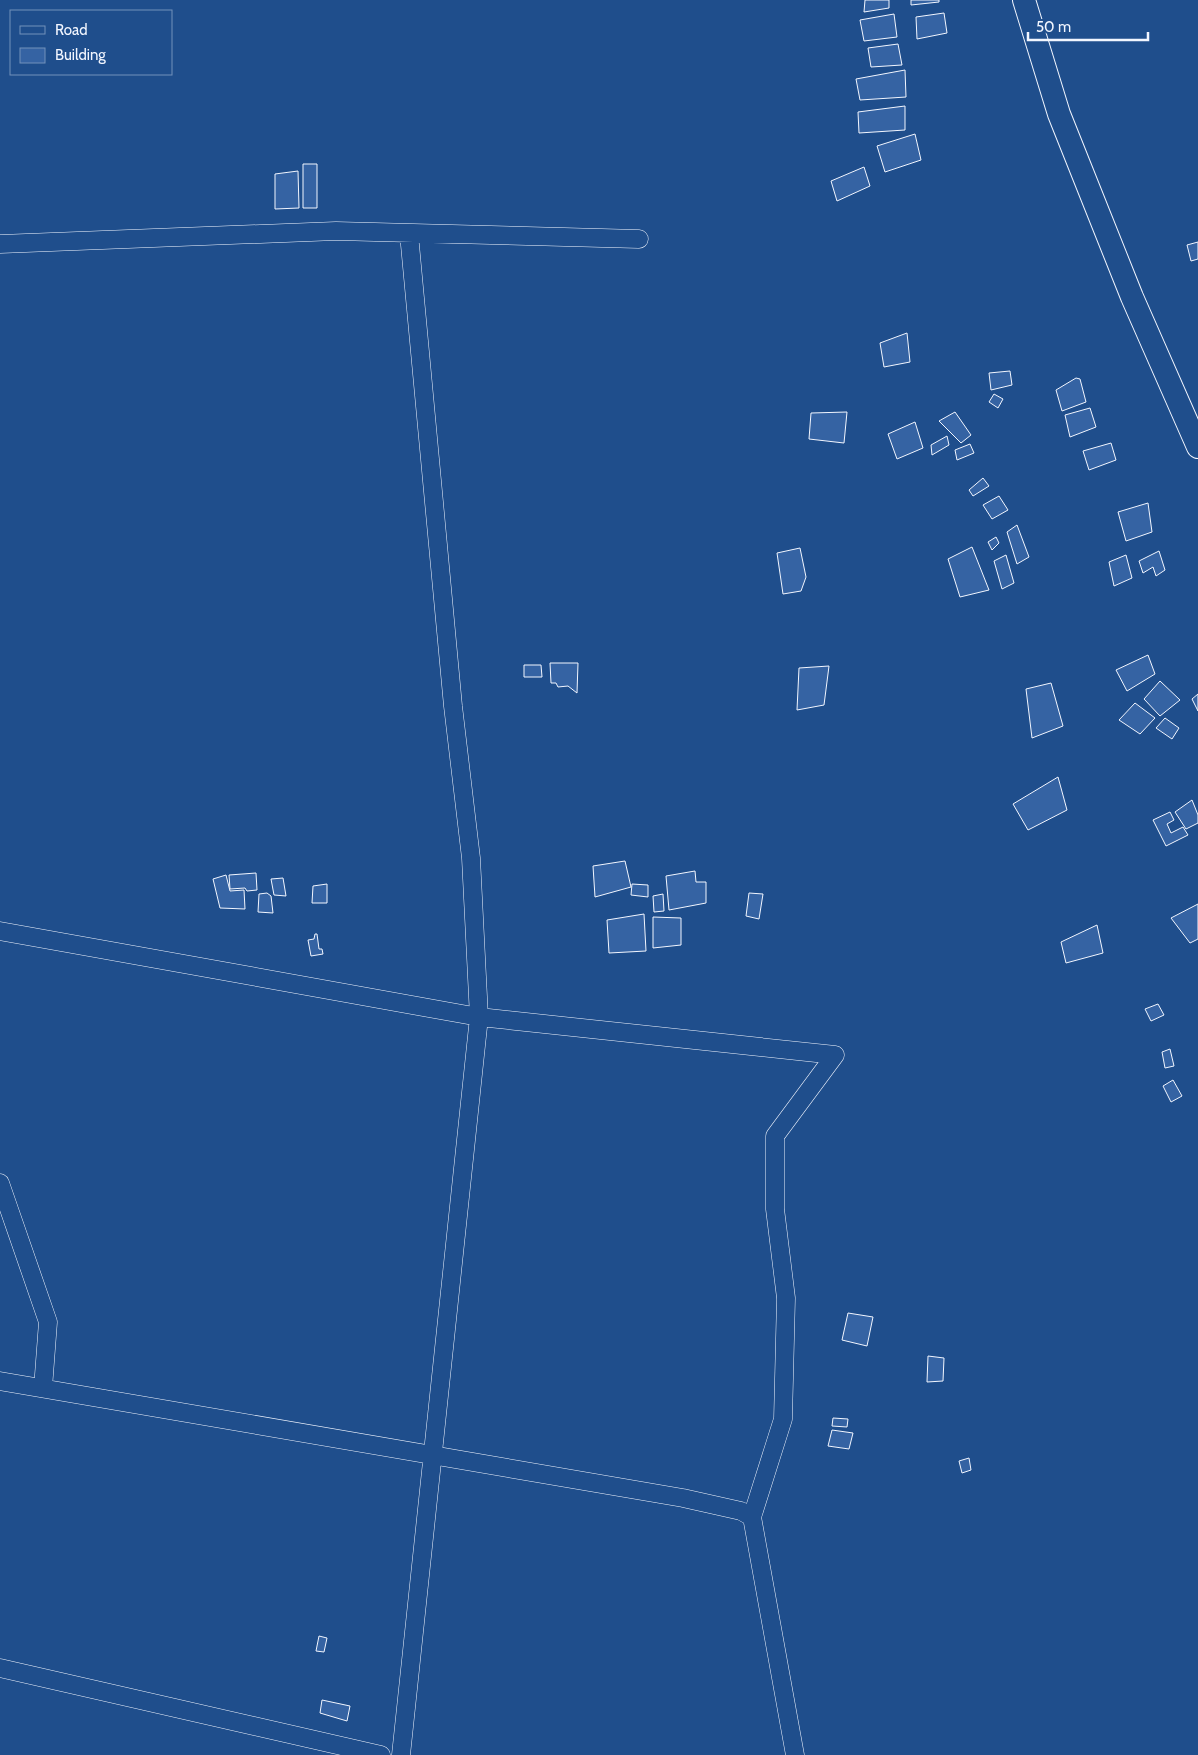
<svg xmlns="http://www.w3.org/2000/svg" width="1198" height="1755" font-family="Cabin,sans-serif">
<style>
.building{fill:#3563a3;stroke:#f2f6ff}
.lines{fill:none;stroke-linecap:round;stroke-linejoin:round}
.minor-casing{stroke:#f2f6ff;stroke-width:19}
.major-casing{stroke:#f2f6ff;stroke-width:24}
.minor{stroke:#1f4e8c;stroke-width:18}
.major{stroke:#1f4e8c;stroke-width:22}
</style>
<rect width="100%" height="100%" fill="#1f4e8c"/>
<!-- building -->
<path class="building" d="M865 0H889V8L864 12Z
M911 0H939V2L911 5Z
M944 13 947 33 917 39 916 17Z
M894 14 897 37 864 41 860 20Z
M898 44 902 65 871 67 868 48Z
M905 70 906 97 860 100 856 79Z
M905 106V130L859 133 858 112Z
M915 134 921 160 885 172 877 146Z
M303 164H317V208H303Z
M864 167 870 186 837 201 831 181Z
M298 171 299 208 275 209V174Z
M1198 242V259L1191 261 1187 245Z
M907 333 910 362 884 367 880 343Z
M1010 371 1012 385 991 390 989 373Z
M1076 378 1080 379 1086 402 1062 411 1056 390Z
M994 394 1003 399 998 408 989 402Z
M1090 408 1096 427 1070 437 1065 415Z
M847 412 844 443 809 439 811 413Z
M955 412 971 435 961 443 939 421Z
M915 422 923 448 897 459 888 434Z
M947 436 949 445 932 455 931 445Z
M1111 443 1116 460 1089 470 1083 451Z
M970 444 974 453 957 460 955 450Z
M983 478 989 486 973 496 969 490Z
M999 496 1008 510 992 519 983 505Z
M1148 503 1152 532 1126 541 1118 512Z
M1017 525 1029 557 1017 564 1007 532Z
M996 537 999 543 992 550 988 542Z
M972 547 989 590 960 597 948 559Z
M800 548 806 577 801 591 783 594 777 553Z
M1159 551 1165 570 1156 576 1153 567 1143 573 1139 561Z
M1006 555 1014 583 1002 589 994 561Z
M1126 555 1132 578 1114 586 1109 562Z
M1148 655 1155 674 1127 691 1116 670Z
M550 663H578L577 693 568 686 558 687 556 683H551Z
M524 665H541L542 677H524Z
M829 666 824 705 797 710 799 668Z
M1160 681 1180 700 1160 716 1144 699Z
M1051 683 1063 726 1032 738 1026 689Z
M1198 694V711L1192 699Z
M1135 703 1155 718 1140 734 1119 720Z
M1165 718 1179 728 1172 739 1156 728Z
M1058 777 1067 810 1028 830 1013 804Z
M1192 800 1198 815V823L1186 829 1175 812Z
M1170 812 1174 820 1167 824 1171 833 1183 827 1188 835 1166 846 1153 820Z
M625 861 631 887 595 897 593 866Z
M695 871 696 882H706V903L669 910 666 876Z
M256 873 257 890 247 891 245 888 230 889 229 875Z
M226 875 230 891 244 890 245 909 220 908 213 879Z
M283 878 286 896 274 895 271 879Z
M327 884V903H312L313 886Z
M632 884 648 885V897L631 895Z
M267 893 271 896 273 913 258 912 259 894Z
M749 893 763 894 759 919 746 916Z
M663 894 664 911 654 912 653 896Z
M1198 904V939L1190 943 1171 918Z
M644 914 646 951 609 953 607 920Z
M653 917 681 918V945L653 948Z
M1097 925 1103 953 1066 963 1061 942Z
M315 934H317L319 949H322L323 954 311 956 308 940 314 939Z
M1158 1004 1164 1015 1151 1021 1145 1009Z
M1170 1049 1174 1066 1165 1068 1162 1052Z
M1173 1080 1182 1096 1171 1102 1163 1086Z
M848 1313 873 1317 867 1346 842 1340Z
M928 1356 944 1358 943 1381 927 1382Z
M833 1418 848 1419 847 1427 832 1426Z
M832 1430 853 1433 849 1449 828 1446Z
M969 1458 971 1470 962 1473 959 1461Z
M319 1636 327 1638 324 1652 316 1651Z
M322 1700 350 1706 347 1721 320 1713Z"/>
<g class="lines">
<!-- minor casing -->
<g class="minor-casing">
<path id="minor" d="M0 244 336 231 639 239
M0 931 479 1017 835 1055
M0 1183 48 1322 43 1388
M0 1381 683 1498 741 1511 752 1517 795 1755
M752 1517 783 1419 786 1298 775 1209V1136L835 1055
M0 1668 381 1755
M401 1755 479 1017 471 858 453 706 409 234"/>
</g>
<!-- major casing -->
<g class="major-casing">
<path id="major" d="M1024 0 1059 114 1132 297 1198 447"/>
</g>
<!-- minor -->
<use href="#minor" class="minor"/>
<!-- major -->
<use href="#major" class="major"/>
</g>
<!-- legend -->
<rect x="10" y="10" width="162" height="65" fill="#1f4e8c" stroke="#7391ba"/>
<rect x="20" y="26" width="25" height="8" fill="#1f4e8c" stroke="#7391ba"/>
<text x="55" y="35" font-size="15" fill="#f2f6ff">Road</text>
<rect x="20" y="48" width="25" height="15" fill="#3563a3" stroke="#7391ba"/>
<text x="55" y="60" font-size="15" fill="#f2f6ff">Building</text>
<!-- scale -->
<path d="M1028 32v8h120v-8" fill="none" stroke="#f2f6ff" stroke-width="2.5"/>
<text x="1036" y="32" font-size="15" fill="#f2f6ff" stroke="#1f4e8c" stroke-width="4" paint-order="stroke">50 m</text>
</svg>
